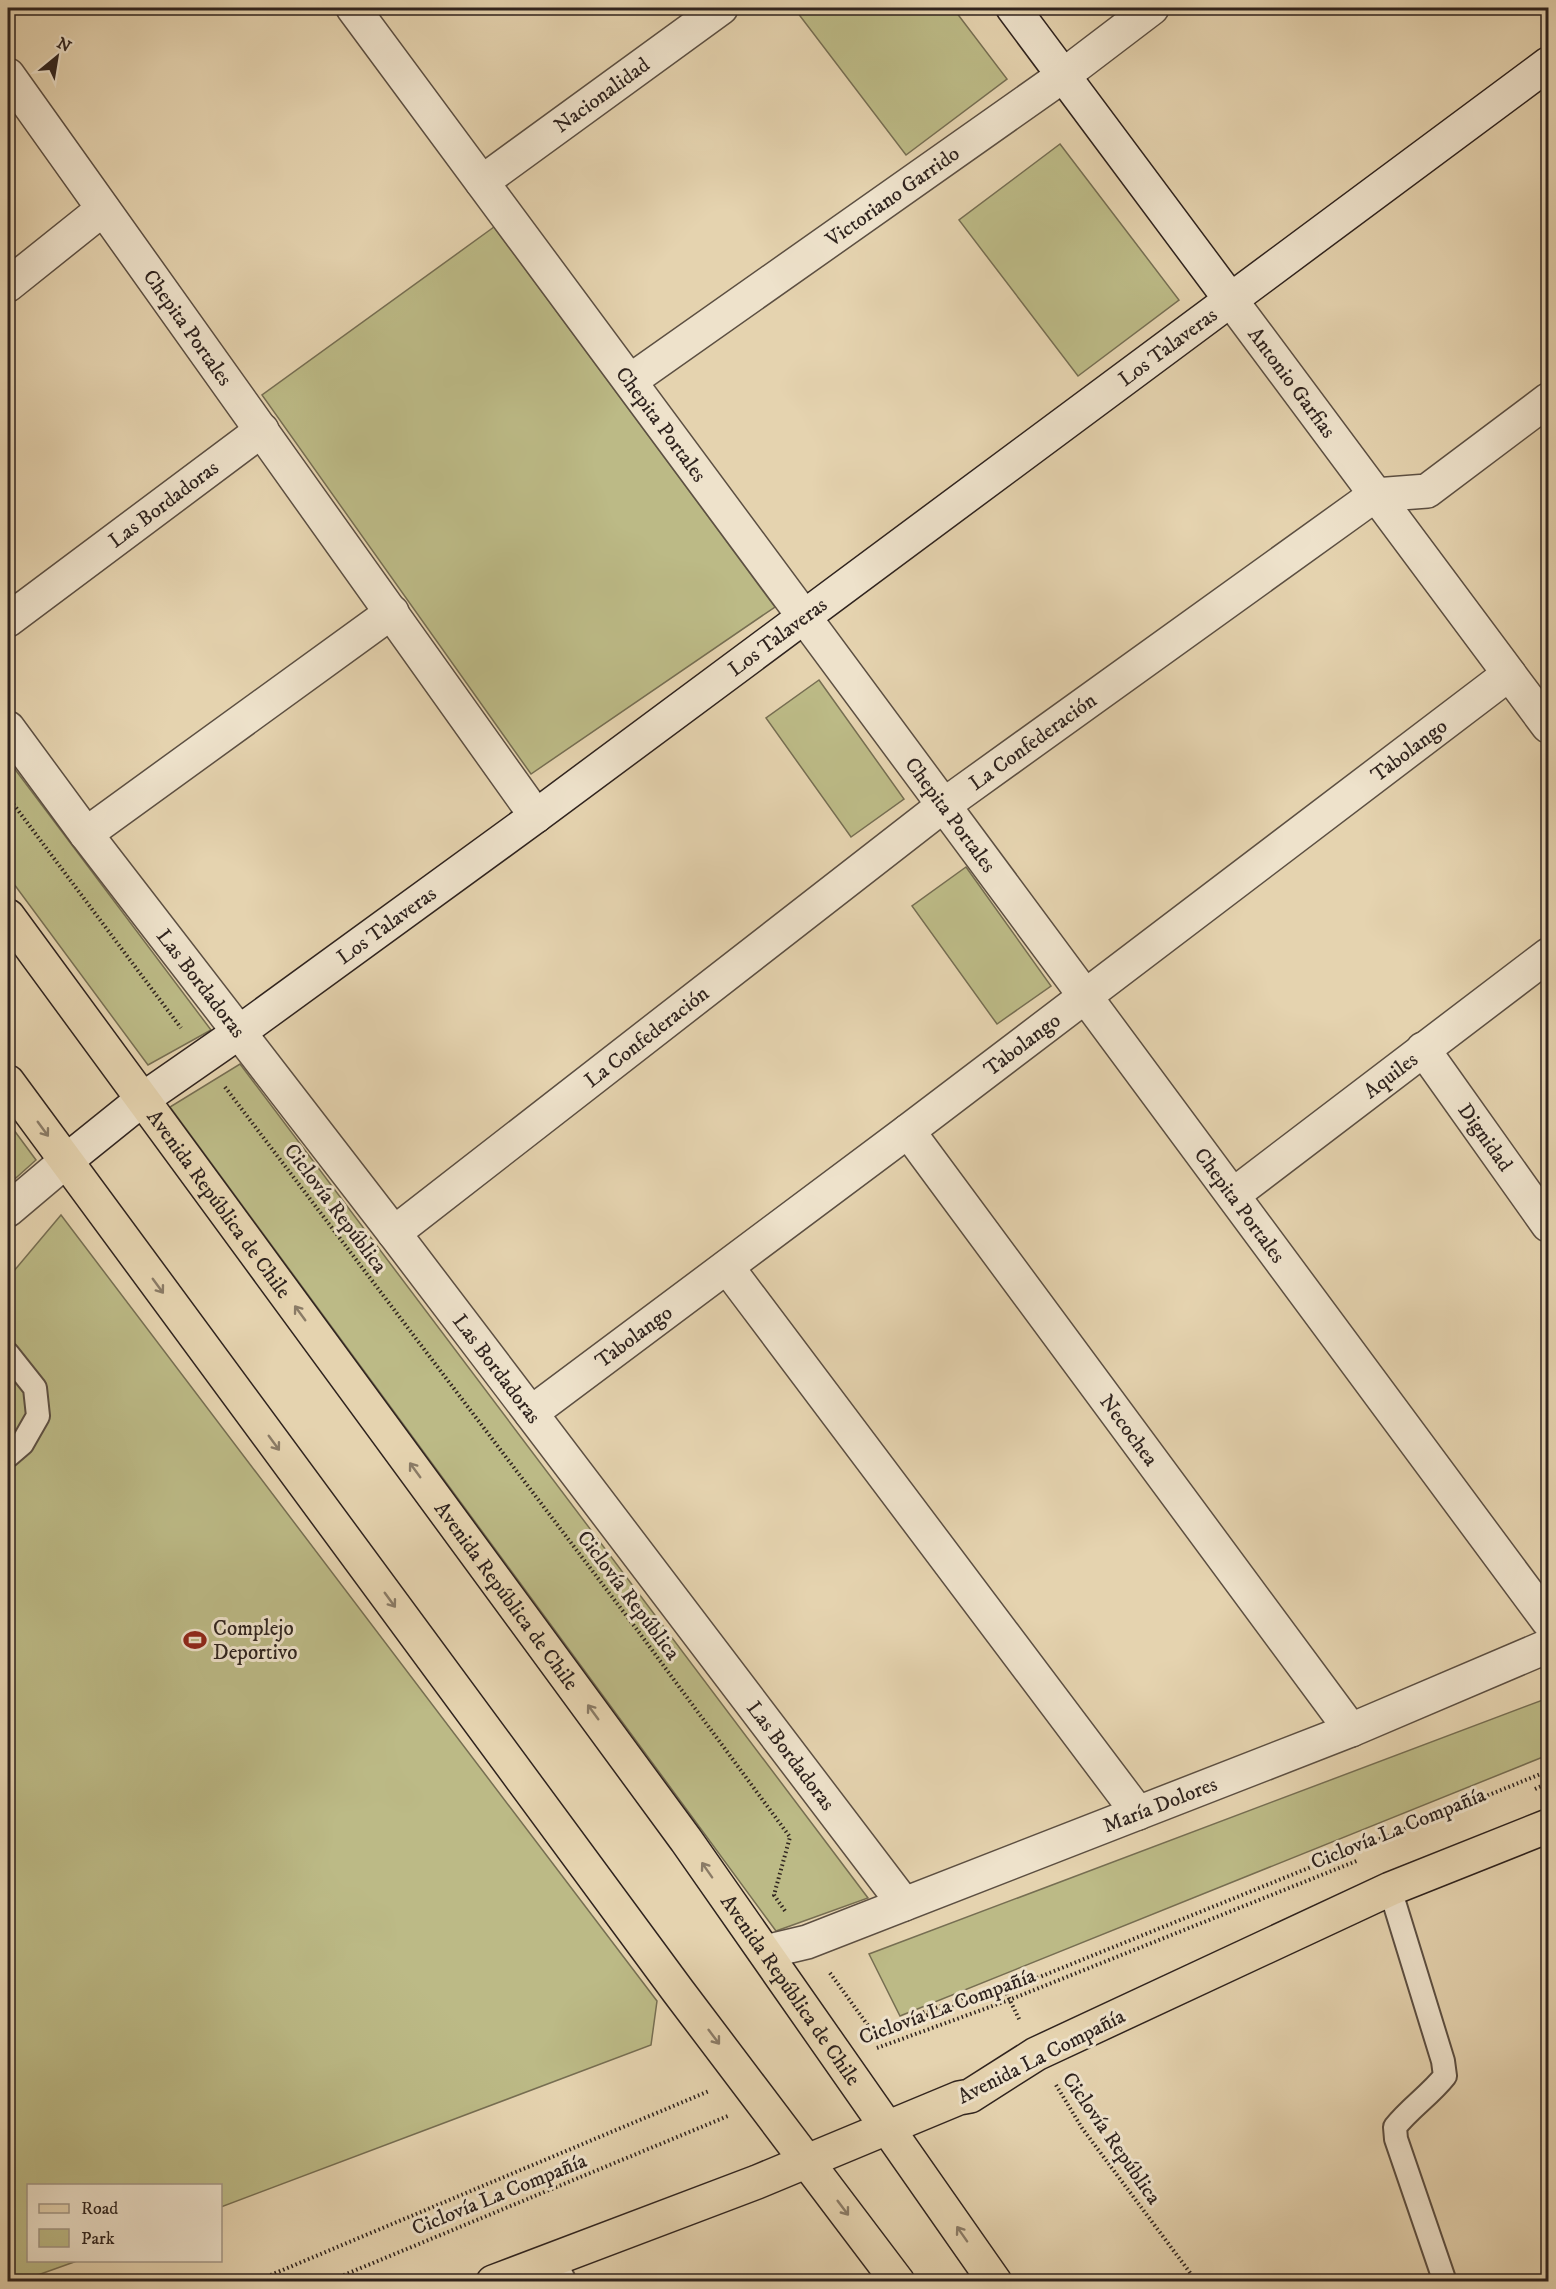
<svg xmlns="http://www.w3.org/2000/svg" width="1556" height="2289" font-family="'IM FELL DW Pica',serif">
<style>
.green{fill:#bcba86;stroke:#766e52;stroke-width:1.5}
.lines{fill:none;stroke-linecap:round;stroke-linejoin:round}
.lane-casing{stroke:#5c4f42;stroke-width:26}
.street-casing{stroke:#5c4f42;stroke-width:36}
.secondary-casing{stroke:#2f231e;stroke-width:36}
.primary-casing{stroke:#2f231e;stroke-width:36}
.path{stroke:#2f231e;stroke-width:4;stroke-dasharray:1.5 3;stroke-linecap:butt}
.lane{stroke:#eee2cb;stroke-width:22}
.street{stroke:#eee2cb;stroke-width:33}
.secondary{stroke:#eee2cb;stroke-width:33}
.primary{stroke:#e5d3af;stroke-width:33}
.oneway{stroke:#8a7b66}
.labels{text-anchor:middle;stroke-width:6;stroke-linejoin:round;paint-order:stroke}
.street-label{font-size:21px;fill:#2f231e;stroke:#eee2cb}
.poi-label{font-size:21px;fill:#2f231e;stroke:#eee2cb;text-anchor:start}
</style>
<rect width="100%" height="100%" fill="#e5d3af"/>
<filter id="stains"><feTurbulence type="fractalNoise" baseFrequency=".00333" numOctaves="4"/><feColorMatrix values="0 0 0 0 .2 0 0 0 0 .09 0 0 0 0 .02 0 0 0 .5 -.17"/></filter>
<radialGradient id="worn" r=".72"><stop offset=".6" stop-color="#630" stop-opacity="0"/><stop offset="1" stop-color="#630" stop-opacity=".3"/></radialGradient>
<!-- green -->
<path class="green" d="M794 8H953L1007 79 906 155Z
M1060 144 1179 300 1078 376 959 220Z
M494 227 775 607 531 774 262 395Z
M819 680 904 799 851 837 766 718Z
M8 760 211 1030 148 1065 8 876Z
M966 867 1051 986 997 1024 912 906Z
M240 1064 868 1898 776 1931 170 1107Z
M8 1122 36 1160 8 1185Z
M61 1215 657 2001 651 2045 221 2207 220 2186H28V2260L77 2261 21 2281 8 2282V1278Z
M1548 1698V1755L900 2016 869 1954Z"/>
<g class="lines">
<!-- lane casing -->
<g class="lane-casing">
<path id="lane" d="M8 1354 35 1388 38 1416 22 1444 8 1456
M1390 1889 1443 2061 1445 2076C1430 2095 1410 2108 1395 2127L1396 2139 1445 2282
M554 2259 565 2282"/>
</g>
<!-- street casing -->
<g class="street-casing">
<g id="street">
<path id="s1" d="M353 8 1548 1621"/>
<path id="s2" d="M8 75 536 816"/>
<path id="s3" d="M482 182 721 8"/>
<path d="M8 285 103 209"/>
<path id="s4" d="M1230 299 1548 726"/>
<path id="s5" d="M630 381 1064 75 1152 8"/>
<path id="s6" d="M8 620 262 430"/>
<path id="s7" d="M8 728 86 834 394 1233 904 1904"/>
<path d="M86 834 392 612"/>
<path id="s8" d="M1423 1049 1548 1225"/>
<path id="s9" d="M908 1131 1351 1730"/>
<path id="s10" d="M1233 1195 1548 955"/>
<path d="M8 1210 66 1161"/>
<path id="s11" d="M394 1233 944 805 1375 495 1427 491 1548 400"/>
<path d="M727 1267 1138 1813"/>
<path id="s12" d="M531 1413 908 1131 1509 674"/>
<path id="s13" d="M765 1952 807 1942 1351 1730 1548 1646"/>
</g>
</g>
<!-- secondary casing -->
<g class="secondary-casing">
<g id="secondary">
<path d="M1013 8 1230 299"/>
<path id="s14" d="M66 1161 143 1099 238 1033 536 816 1548 64"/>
</g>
</g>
<!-- primary casing -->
<g class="primary-casing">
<g id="primary">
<path id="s15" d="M8 916 686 1840 995 2282"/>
<path d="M8 1082 678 1991 898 2282"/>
<path d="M493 2282 757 2182 959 2098 970 2096 1036 2054 1390 1889 1548 1826"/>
</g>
</g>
<!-- path -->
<path class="path" d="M8 797 181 1028
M225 1087 638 1631 790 1837 774 1895 785 1911
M1535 1789 1548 1783
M830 1973 872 2031 1002 1984 1020 2021
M892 2026 1005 1991 1548 1771
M877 2048 1009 2000 1359 1860
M1056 2085 1082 2128 1197 2282
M254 2282 709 2091
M327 2282 728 2116"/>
<!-- lane -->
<use href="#lane" class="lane"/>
<!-- street -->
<use href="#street" class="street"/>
<!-- secondary -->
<use href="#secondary" class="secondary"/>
<!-- primary -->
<use href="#primary" class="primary"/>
</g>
<!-- one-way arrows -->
<defs><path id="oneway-shaft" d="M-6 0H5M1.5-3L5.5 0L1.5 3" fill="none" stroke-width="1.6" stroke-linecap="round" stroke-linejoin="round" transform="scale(1.5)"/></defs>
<g class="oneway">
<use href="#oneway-shaft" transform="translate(43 1129) rotate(54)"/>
<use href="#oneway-shaft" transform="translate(158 1286) rotate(54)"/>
<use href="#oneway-shaft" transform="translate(300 1313) rotate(-126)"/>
<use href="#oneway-shaft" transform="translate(274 1443) rotate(54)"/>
<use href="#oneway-shaft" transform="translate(415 1470) rotate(-126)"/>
<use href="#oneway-shaft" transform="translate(390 1600) rotate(54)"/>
<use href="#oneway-shaft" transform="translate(593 1712) rotate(-126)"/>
<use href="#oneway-shaft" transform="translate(707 1870) rotate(-125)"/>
<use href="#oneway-shaft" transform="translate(714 2037) rotate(53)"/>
<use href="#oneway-shaft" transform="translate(843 2208) rotate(53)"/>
<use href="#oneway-shaft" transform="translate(962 2234) rotate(-125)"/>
</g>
<!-- icons -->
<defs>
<g id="stadium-bare" transform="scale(1.8)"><path d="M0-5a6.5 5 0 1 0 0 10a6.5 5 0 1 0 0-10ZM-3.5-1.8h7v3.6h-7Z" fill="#8f2418" stroke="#eee2cb" stroke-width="2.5" paint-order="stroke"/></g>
</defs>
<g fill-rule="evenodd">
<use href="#stadium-bare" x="195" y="1640"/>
</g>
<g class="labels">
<!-- street labels -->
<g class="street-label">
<text dy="7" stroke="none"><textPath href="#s3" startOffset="148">Nacionalidad</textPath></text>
<text dy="7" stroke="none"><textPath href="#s5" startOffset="321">Victoriano Garrido</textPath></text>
<text dy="7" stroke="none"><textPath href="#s2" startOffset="310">Chepita Portales</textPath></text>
<text dy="7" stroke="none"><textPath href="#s14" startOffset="1370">Los Talaveras</textPath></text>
<text dy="7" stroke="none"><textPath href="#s4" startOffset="104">Antonio Garfias</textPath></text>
<text dy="7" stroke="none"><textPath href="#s1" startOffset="518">Chepita Portales</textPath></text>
<text dy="7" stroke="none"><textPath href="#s6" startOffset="194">Las Bordadoras</textPath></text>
<text dy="7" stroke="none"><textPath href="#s14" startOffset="884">Los Talaveras</textPath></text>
<text dy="7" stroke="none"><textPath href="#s11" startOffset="806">La Confederación</textPath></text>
<text dy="7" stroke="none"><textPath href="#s12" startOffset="1100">Tabolango</textPath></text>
<text dy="7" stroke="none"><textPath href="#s1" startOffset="1004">Chepita Portales</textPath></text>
<text dy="7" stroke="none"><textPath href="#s14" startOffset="398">Los Talaveras</textPath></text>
<text dy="7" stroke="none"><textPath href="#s7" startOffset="320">Las Bordadoras</textPath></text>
<text dy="7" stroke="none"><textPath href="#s11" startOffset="320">La Confederación</textPath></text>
<text dy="7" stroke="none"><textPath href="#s12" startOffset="614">Tabolango</textPath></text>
<text dy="7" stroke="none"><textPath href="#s10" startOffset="198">Aquiles</textPath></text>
<text dy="7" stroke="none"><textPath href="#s8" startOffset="108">Dignidad</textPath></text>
<text dy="7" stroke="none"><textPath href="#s15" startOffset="357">Avenida República de Chile</textPath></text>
<text dy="7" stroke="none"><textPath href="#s1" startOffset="1490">Chepita Portales</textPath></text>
<text transform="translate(336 1208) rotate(53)" y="7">Ciclovía República</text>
<text dy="7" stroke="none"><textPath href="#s12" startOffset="128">Tabolango</textPath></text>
<text dy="7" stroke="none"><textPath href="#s7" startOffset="806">Las Bordadoras</textPath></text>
<text dy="7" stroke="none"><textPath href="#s9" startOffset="372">Necochea</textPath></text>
<text dy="7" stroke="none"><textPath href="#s15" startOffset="843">Avenida República de Chile</textPath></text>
<text transform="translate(629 1595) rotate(53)" y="7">Ciclovía República</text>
<text dy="7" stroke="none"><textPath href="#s7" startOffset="1292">Las Bordadoras</textPath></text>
<text dy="7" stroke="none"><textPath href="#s13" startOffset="422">María Dolores</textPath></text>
<text transform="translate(1398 1828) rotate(-22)" y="7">Ciclovía La Compañía</text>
<text dy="7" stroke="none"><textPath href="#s15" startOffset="1329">Avenida República de Chile</textPath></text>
<text transform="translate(947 2006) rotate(-20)" y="7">Ciclovía La Compañía</text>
<text transform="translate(1041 2056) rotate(-27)" y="7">Avenida La Compañía</text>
<text transform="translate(1112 2138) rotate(55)" y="7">Ciclovía República</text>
<text transform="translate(499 2194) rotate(-22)" y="7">Ciclovía La Compañía</text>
</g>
<!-- poi labels -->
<g class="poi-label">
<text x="213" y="1635">Complejo<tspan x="213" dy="24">Deportivo</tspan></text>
</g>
</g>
<!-- margin -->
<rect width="1556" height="2289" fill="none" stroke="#e5d3af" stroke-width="30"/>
<rect x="9" y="9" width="1538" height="2271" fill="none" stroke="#2f231e" stroke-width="3"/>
<rect x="15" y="15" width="1526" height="2259" fill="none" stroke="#2f231e" stroke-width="1.5"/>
<!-- legend -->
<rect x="27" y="2184" width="195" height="78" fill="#eee2cb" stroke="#a29686" stroke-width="1.5"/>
<rect x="39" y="2204" width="30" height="9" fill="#e5d3af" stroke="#a29686" stroke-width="1.5"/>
<text x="81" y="2214" font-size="18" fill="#2f231e">Road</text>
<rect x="39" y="2229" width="30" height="18" fill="#bcba86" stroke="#a29686" stroke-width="1.5"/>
<text x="81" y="2244" font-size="18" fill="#2f231e">Park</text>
<!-- north arrow -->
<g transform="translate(57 57) rotate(30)" stroke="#eee2cb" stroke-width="4.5" paint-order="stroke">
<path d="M0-4.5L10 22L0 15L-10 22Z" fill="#2f231e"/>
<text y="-9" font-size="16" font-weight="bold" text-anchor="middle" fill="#2f231e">N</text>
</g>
<rect width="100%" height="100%" filter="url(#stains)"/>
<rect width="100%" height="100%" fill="url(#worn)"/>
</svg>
